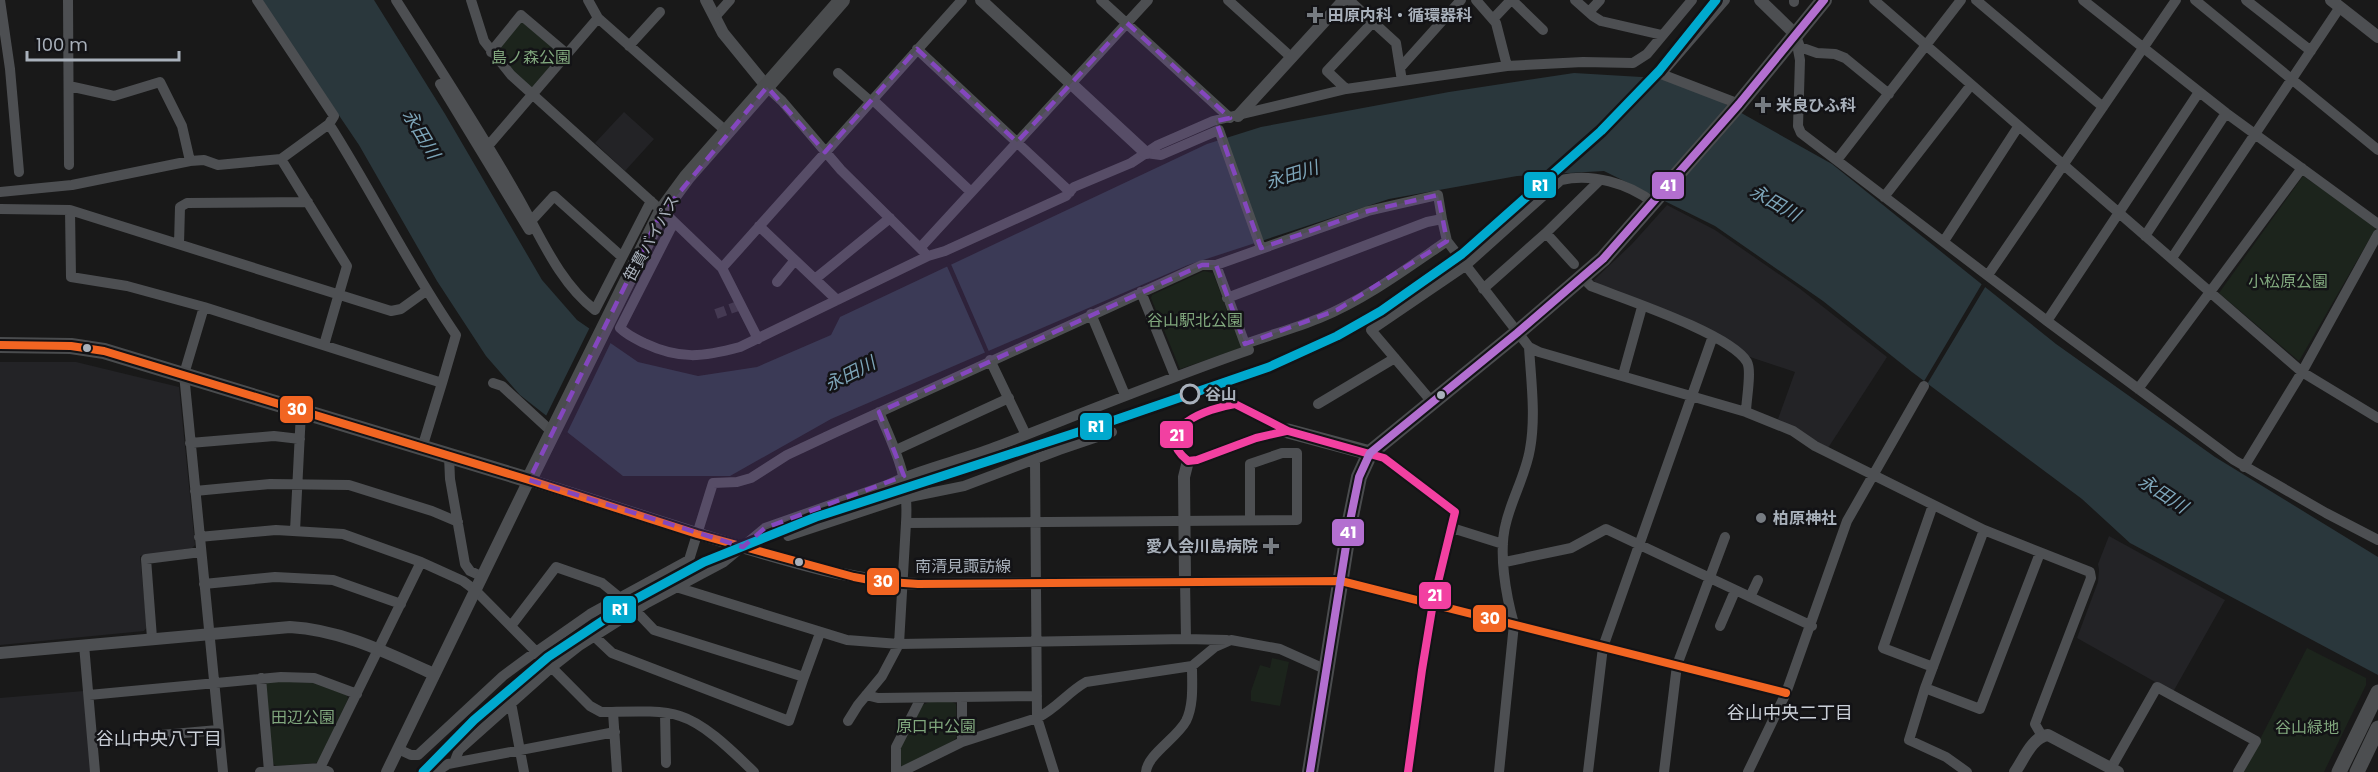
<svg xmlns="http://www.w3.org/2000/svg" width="2378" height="772" font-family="Poppins,'Noto Sans JP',sans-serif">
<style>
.built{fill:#232326}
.green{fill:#1c241c}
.water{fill:#2a373c}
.pier{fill:#191919}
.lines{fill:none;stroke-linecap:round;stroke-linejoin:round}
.minor-tunnel{stroke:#363739;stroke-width:10;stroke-dasharray:10 5;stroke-linecap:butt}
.minor{stroke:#4d4f52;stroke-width:10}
.tertiary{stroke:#4d4f52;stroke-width:12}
.secondary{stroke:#4c4e50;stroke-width:15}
.primary{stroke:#4a4c4e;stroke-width:16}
.trunk{stroke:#4a4c4e;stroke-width:16}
.bus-1-casing{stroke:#131316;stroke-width:12}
.bus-2-casing{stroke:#131316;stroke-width:12}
.bus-3-casing{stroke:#131316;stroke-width:12}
.bus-1{stroke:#f26522;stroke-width:8}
.bus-2{stroke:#f240a1;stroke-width:8}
.bus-3{stroke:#b36fd0;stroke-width:8}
.rail-1-casing{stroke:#131316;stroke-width:14}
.rail-1{stroke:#00a9ce;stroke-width:9}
.marked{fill:#8447be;fill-opacity:0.2;stroke:#8447be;stroke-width:4.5;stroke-dasharray:12 8;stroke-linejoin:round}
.poi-dot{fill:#777c82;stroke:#131316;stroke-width:2}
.bus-dot{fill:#a9b1bb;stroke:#131316;stroke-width:2}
.stop-dot{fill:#131316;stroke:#a9b1bb;stroke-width:3}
.labels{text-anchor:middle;stroke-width:5;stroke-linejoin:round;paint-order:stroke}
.poi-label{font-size:16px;font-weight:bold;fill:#a9b1bb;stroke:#131316;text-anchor:start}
.park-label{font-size:16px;fill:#81a87e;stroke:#131316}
.street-label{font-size:16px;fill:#a9b1bb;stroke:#131316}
.stop-label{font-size:16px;font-weight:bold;fill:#a9b1bb;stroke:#131316;text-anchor:start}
.water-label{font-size:18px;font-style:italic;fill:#7da5b9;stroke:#131316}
.neighbourhood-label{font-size:18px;fill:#cacfd7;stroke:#131316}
.line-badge{stroke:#131316;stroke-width:2}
.badge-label{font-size:16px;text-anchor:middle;font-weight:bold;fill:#fff}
</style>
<rect width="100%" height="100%" fill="#191919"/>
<!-- built -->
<path class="built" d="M624 112 654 139 625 171 595 143Z
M1667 205 1715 230 1799 288 1887 357 1828 448 1778 419 1795 372 1747 356 1593 281 1632 244Z
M0 362H76L179 387 195 545 192 548 140 556 147 627 144 631 0 645Z
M2109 536 2225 600 2173 692 2077 638 2098 582 2099 570 2098 564Z
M84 691 91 772H0V698Z"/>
<!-- green -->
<path class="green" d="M524 21 560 53 561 57 535 87 530 88 513 72 497 52 519 22Z
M2303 176 2377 226 2299 361 2219 293Z
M1204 271 1213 273 1241 348 1180 369 1151 298 1152 295Z
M2307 648 2366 678V685L2324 772H2243Z
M1272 658 1289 662 1280 706 1251 701V691L1260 665 1270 668Z
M281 681 313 683 347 695 348 699 320 759 316 763 276 766 273 763 265 685 268 682Z
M929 702H952L956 704 957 737 953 741 903 767 898 764 900 748 923 705Z"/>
<!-- water -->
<path class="water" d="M261 0H374L445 114 542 280 577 320 638 362 698 376 757 367 831 335 840 317 1207 144 1261 127 1449 92 1574 73 1658 78 1704 92 1832 164 2056 344 2215 457 2378 557V675L2130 543 2082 499 1912 372 1823 301 1715 226 1604 171 1517 176 1389 199 1188 265 831 419 730 476H623L520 395 486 356 437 281 359 145Z"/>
<!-- pier -->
<path class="pier" d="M950 262 990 354 986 355 946 264Z
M1983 282 1987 284 1926 386 1923 383Z
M591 325 612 340 566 435 545 418Z"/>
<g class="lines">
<!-- minor-tunnel -->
<path class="minor-tunnel" d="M716 314 741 305"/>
<!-- minor -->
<path class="minor" d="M0 0 10 69 19 172
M68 0 69 165
M257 0 334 116 329 124C373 193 409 267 456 335L442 383
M396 0C436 63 477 125 514 190 538 230 557 281 595 310L651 201
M471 0 484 41 511 75 655 205
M588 0 598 18 727 132
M1101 0 1230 118
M1228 0 1292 58
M1349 0 1396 43 1402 81
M1476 0 1496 23 1507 66
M1512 0 1543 30
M1575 0 1593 16 1601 21 1662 35
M1725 0 1661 74 1739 104
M1794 0V2
M1874 0 2302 372 2378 418
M1976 0 2103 107
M2083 0 2226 113 2378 224
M2195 0 2378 150
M2246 0 2311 51
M1589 12 1600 0
M715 17 730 0
M1494 18 1511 0
M1795 34 1800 60 1798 126 1801 133 2047 321 2234 460 2326 513 2378 540
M1797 39 1800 47 1817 53 1835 54 1845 58 1889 94
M629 46 660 12
M917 49 1070 192
M491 52 521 15 567 54
M1400 68 1461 0
M838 73 870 101
M440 84 529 230
M69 86 114 96 160 82 182 126 190 161
M767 87 782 101 841 170 924 252
M1346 89 1327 71 1373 22
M872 99 971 192
M488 146 598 18
M1146 153 1161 155 1219 130 1261 248
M1837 160 1961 0
M0 192 72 185 190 161 204 160 218 165 281 159
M1884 197 1971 85
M0 209 70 210 71 277 127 286 204 307 442 383 422 448
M70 210 391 311 401 309 426 291
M669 217 722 268 758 339
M531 221 554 196 621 256
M674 222 620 328C627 335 636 339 644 343 680 360 703 357 740 347L928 256 945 251 1066 196 1074 187 1131 163 1158 145 1213 121 1346 89 1507 66 1583 62 1633 63 1647 54 1692 0
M759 226 837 300
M1546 233 1574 264
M2145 236 2226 113
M1944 241 2018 127
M179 244 180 207 187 203 308 202
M920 248 1148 0
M2172 258 2340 7
M1216 265 1245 344C1270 335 1296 328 1320 318 1366 299 1406 269 1447 241
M722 268 962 0
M1988 275 2176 0
M1582 277 1591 286C1624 299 1731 334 1747 362 1752 371 1746 401 1746 412
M815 279 890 218
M777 282 795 260
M1483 289 1546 233 1600 180
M1141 292 1175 376
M1227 298 1427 222 1442 219 1447 241 1529 347 1539 352 1746 412 1793 431 1815 446 1984 530 2090 572 2091 578 2035 724 2042 736
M204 307 184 374 223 772
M1091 314 1125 395
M2047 321 2199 92
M324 345 347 266 281 159 329 124
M990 360 1026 435
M1623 375 1642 307
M493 383 502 386 552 432
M2138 389 2302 168
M1432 402 1371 330 1465 266 1561 180C1592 173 1628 183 1654 203
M1235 404 1288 431 1256 438 1197 460 1188 461C1148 429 1209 408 1235 404Z
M1318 404 1395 358
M879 412C897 454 909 476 906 523
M190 443 274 436 300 439
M896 450 1009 398
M1370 453 1384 458 1455 512 1433 603 1422 670 1408 772
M449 456 450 479 465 564 470 571 481 576
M1035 460 1037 718 1054 772
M2244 467 2302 372 2378 234
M195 491 270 484 349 485 432 511 458 522
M1933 505 1883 648 1933 667
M1452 528 1503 544
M295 531 301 412
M788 536 900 499 964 486 1059 450 1112 432
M199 537 276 530 343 534 421 562 463 581 475 590 590 706 601 712C623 712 659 709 680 716 706 724 734 753 754 772
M1505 562 1571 548 1606 529 1812 626
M1341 581 1786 693
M204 584 275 577 333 580 401 604
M676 587 847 640 899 644 1186 639 1185 580
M1750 597 1758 580
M511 626 556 567 602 583 635 610 654 630 804 677 820 633
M1720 626 1735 591
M594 636 612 653 789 721 804 677
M152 638 146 559 201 552
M1186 639 1227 640
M84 645 95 772
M261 678 269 771
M1925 688 1980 709 2040 553
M89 695 281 677 314 678 357 694
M866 695 878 698 1037 696
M962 697V742
M511 703 524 772
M613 712 617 772
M665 713 666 763
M848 721 858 705 882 676 899 644 906 523 1297 520V453H1282L1250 464V520
M93 741 218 730
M398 749 411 755H418L503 676 530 656 590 614 689 560 713 483 737 482 751 478 787 455 834 433 1202 265H1216L1368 211 1438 195 1442 219
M454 763 459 750 551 668 579 646 647 603 724 562 765 528 887 485C921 468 959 461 995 447 1080 414 1163 380 1249 350L1245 344
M2111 768 2157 687 2256 741 2238 772
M260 772 321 768 329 772
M318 772 421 562
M436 772 448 764 615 732
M896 772V747L921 698
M901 772 962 742 1037 718C1056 709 1068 692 1086 682L1192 666 1215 647 1231 640 1280 649 1327 670
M1146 772C1147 755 1177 738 1186 721 1194 705 1192 684 1192 666
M1499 772 1514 624C1506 596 1498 552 1506 523 1512 498 1526 474 1530 449 1536 416 1531 380 1529 347
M1588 772 1603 647 1713 336
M1664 772 1677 665 1725 537
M1748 772 1786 693 1847 521 1924 386
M1967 772 1946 757 1909 740 1925 688 1984 530"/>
<!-- tertiary -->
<path class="tertiary" d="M706 0 723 33 767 87
M981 0 1146 153
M1760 0 1795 34
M2331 0 2378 37
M1238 116 1344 0
M1185 580 1184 477 1188 461
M0 653 290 627C342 630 387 653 434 674
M387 772 529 480C604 503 677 528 752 550 807 566 860 582 918 584L1341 581
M2015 772C2024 759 2032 737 2048 735L2118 772"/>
<!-- secondary -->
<path class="secondary" d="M1288 431 1370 453
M2339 772 2378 692
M2357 772 2378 728"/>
<!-- primary -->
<path class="primary" d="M0 345 71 346 104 351 529 480 662 211 687 177 842 0"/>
<!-- trunk -->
<path class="trunk" d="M1310 772 1350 521 1359 477 1370 453 1517 333 1603 259 1739 104 1824 0"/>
<!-- bus-1 casing -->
<g class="bus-1-casing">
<path id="bus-1" d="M0 345 71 346 104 351 529 480 697 534 854 577 875 581 918 584 1341 581 1786 693"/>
</g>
<!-- bus-2 casing -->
<g class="bus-2-casing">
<path id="bus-2" d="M1286 431 1256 438 1197 460 1188 461C1148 429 1209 408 1235 404L1288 431 1384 458 1455 512 1433 603 1422 670 1408 772"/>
</g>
<!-- bus-3 casing -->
<g class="bus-3-casing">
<path id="bus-3" d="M1310 772 1350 521 1359 477 1370 453 1517 333 1603 259 1739 104 1824 0"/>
</g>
<!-- bus-1 -->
<use href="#bus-1" class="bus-1"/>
<!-- bus-2 -->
<use href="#bus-2" class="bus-2"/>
<!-- bus-3 -->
<use href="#bus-3" class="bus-3"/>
<!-- rail-1 casing -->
<g class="rail-1-casing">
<path id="rail-1" d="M423 772 474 720 548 657 634 600 704 562 816 517 1106 423 1269 367 1337 336 1381 311 1462 254 1601 131 1659 71 1716 0"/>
</g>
<!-- rail-1 -->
<use href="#rail-1" class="rail-1"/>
</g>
<!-- marked area -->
<path class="marked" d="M1127 23 1230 118 1216 121 1261 248 1368 211 1438 195 1447 241 1337 310 1245 344 1216 265H1202L879 412 904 476 765 528 743 547 529 480 659 217 767 87 825 152 917 49 1017 142Z"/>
<!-- markers -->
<g class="poi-dot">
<path d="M1312 6h6v6h6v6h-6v6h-6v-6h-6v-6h6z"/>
<path d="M1760 96h6v6h6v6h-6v6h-6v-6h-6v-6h6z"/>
<circle cx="1761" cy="518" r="6"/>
<path d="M1268 537h6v6h6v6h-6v6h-6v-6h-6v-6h6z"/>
</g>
<g class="bus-dot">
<circle cx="87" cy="348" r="5"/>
<circle cx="1441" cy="395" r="5"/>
<circle cx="799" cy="562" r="5"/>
</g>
<circle class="stop-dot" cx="1190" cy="394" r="9"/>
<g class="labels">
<!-- poi labels -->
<g class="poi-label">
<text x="1328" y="21">田原内科・循環器科</text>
<text x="1776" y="111">米良ひふ科</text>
<text x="1773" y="524">柏原神社</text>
<text x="1258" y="552" text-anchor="end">愛人会川島病院</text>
</g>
<!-- park labels -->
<g class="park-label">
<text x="531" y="63">島ノ森公園</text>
<text x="2288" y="287">小松原公園</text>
<text x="1195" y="326">谷山駅北公園</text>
<text x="303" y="723">田辺公園</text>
<text x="936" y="732">原口中公園</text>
<text x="2307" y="733">谷山緑地</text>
</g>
<!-- street labels -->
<g class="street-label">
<text transform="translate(651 238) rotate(-61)" y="6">笹貫バイパス</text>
<text x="963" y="572">南清見諏訪線</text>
</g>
<!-- stop labels -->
<g class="stop-label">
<text x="1205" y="400">谷山</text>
</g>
<!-- water labels -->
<g class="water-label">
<text transform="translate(421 134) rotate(59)" y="6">永田川</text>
<text transform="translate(1292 175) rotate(-17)" y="6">永田川</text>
<text transform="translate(1775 203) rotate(30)" y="6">永田川</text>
<text transform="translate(850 374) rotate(-27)" y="6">永田川</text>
<text transform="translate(2163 494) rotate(33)" y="6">永田川</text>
</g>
<!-- neighbourhood labels -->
<g class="neighbourhood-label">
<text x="1790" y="719">谷山中央二丁目</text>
<text x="159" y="745">谷山中央八丁目</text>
</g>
</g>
<g class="line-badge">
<rect x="1523" y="171" width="34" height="28" rx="6" fill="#00a9ce"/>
<rect x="1651" y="171" width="34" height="29" rx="6" fill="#b36fd0"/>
<rect x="279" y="395" width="35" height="29" rx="6" fill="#f26522"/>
<rect x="1079" y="412" width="34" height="29" rx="6" fill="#00a9ce"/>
<rect x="1159" y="420" width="35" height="29" rx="6" fill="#f240a1"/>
<rect x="1331" y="518" width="34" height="29" rx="6" fill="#b36fd0"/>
<rect x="866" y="567" width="34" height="29" rx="6" fill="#f26522"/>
<rect x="1418" y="581" width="34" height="29" rx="6" fill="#f240a1"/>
<rect x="602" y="595" width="35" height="29" rx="6" fill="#00a9ce"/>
<rect x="1472" y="604" width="35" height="29" rx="6" fill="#f26522"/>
</g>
<g class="badge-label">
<text x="1540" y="191">R1</text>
<text x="1668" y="191">41</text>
<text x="297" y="415">30</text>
<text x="1096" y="432">R1</text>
<text x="1177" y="441">21</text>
<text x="1348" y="538">41</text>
<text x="883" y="587">30</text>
<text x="1435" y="601">21</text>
<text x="620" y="615">R1</text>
<text x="1490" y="624">30</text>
</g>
<!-- scale -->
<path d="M27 51v9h152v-9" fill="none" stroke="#a9b1bb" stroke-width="3"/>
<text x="36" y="51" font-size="18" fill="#a9b1bb" stroke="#131316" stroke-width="4.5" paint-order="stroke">100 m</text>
</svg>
